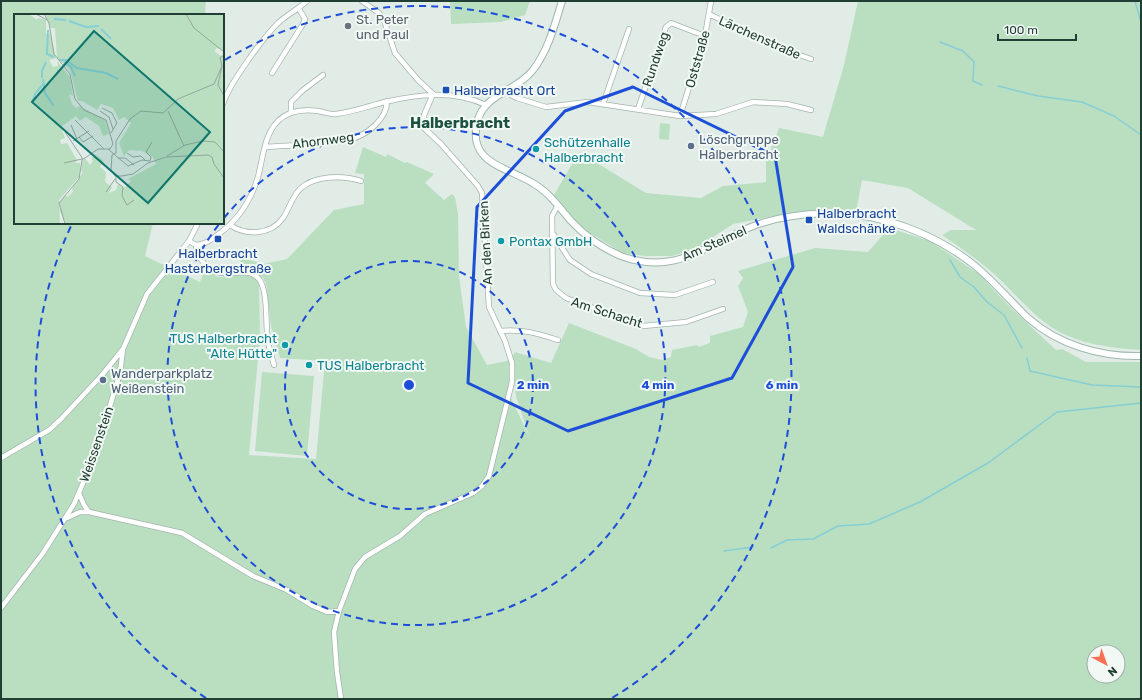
<svg xmlns="http://www.w3.org/2000/svg" width="1142" height="700" font-family="Rubik,sans-serif">
<style>
.green{fill:#b9dfc0;fill-rule:evenodd}
.lines{fill:none;stroke-linecap:round;stroke-linejoin:round}
.stream{stroke:#86ced4;stroke-width:1.5}
.minor-casing{stroke:#a4b4ae;stroke-width:6}
.secondary-casing{stroke:#9fb9ae;stroke-width:8}
.minor{stroke:#fff;stroke-width:4.5}
.secondary{stroke:#fff;stroke-width:6}
.marked{fill:none;stroke:#1d4ed8;stroke-width:3;stroke-linejoin:round}
.ring{fill:none;stroke:#1d4ed8;stroke-width:2;stroke-dasharray:7 5}
.worship-dot{fill:#6b7280;stroke:#f2f9f5;stroke-width:1.5}
.transit-dot{fill:#1a4fb4;stroke:#f2f9f5;stroke-width:1.5}
.service-dot{fill:#5c6f8a;stroke:#f2f9f5;stroke-width:1.5}
.culture-dot{fill:#0f9aa8;stroke:#f2f9f5;stroke-width:1.5}
.labels{text-anchor:middle;stroke-width:4;stroke-linejoin:round;paint-order:stroke}
.worship-label{font-size:13px;fill:#5b616d;stroke:#f2f9f5;text-anchor:start}
.street-label{font-size:13px;fill:#213e34;stroke:#f2f9f5}
.transit-label{font-size:13px;fill:#164399;stroke:#f2f9f5;text-anchor:start}
.service-label{font-size:13px;fill:#4e5e75;stroke:#f2f9f5;text-anchor:start}
.culture-label{font-size:13px;fill:#0d838f;stroke:#f2f9f5;text-anchor:start}
.quarter-label{font-size:15px;font-weight:bold;fill:#1c5140;stroke:#f2f9f5}
.inset-river{fill:none;stroke:#86ced4;stroke-width:2}
.inset-road{fill:none;stroke:#94a69f;stroke-width:1}
.view{fill:#0f766e;fill-opacity:0.15;stroke:#0f766e;stroke-width:2}
.inset-edge{fill:none;stroke:#213e34;stroke-width:2}
.centre{fill:#1d4ed8;stroke:#f2f9f5;stroke-width:2}
.ring-label{font-size:12px;text-anchor:middle;font-weight:bold;fill:#1d4ed8;stroke:#f2f9f5;stroke-width:4;stroke-linejoin:round;paint-order:stroke}
</style>
<rect width="100%" height="100%" fill="#e1ece7"/>
<!-- green -->
<path class="green" d="M1 1H206L205 15H15V223H153L145 256 200 282 205 269 218 277 233 276 242 258 264 264 287 259 334 210 364 204V174L355 173 363 147 386 157 387 154 405 163 407 162 434 174 425 183 444 200 452 194 455 197 458 214 459 276 466 327 487 365 511 360 515 352 551 363 569 323 636 349 649 357 662 360 671 357 672 350 697 345 699 347 710 343V336L743 327 748 312 738 286 743 278 738 271 815 248 868 252 889 228 930 241 979 274 1011 308 1056 350 1062 349 1086 362H1141V699H1ZM262 276 266 284 271 326 280 358 325 361 316 459 249 455 260 338 259 287ZM513 373 516 396 529 436 511 398ZM1094 652H1118V676H1094Z
M450 1H530L525 15 501 22 451 24Z
M858 1H1141V350C1111 348 1077 344 1051 327 1029 312 1012 290 993 273 977 259 959 247 942 235L951 230H976L908 188 862 180 856 212 822 210 779 215 733 224 695 249 672 256H645L623 253 590 233 579 224 554 195 579 152 646 193 701 198 723 186 766 182V163L779 128 823 137 844 65Z
M660 123 670 124 669 140 659 139Z
M262 372 314 376 307 456 255 451Z"/>
<g class="lines">
<!-- stream -->
<path class="stream" d="M1135 1 1141 22
M940 42 963 51 974 62 973 81 982 85
M998 86 1038 96 1082 102 1114 116 1141 135
M950 260 960 277 974 287 987 302 1004 315 1022 348
M1027 358 1030 371 1092 385 1141 387
M771 548 787 540 813 539 838 526 869 524 920 502 988 463 1057 412 1141 403
M724 551 753 547"/>
<!-- minor casing -->
<g class="minor-casing">
<path id="minor" d="M362 1 379 13 385 23 395 53 418 80 433 94
M709 14 774 46 811 59
M272 73 303 24 305 19 299 9
M508 90 511 95 517 98 546 107 588 102 680 116 716 114 753 102 787 104 811 110
M223 104C229 84 263 38 278 23 287 15 298 9 307 1
M603 104 629 29
M638 109 666 27 671 23 705 36
M291 113V102L302 91 323 75
M680 116 705 36 711 1
M265 147C293 145 324 145 351 139 367 135 387 119 387 101
M558 205 552 216 553 284 556 290 566 298 643 326 686 322 723 309
M230 225C246 236 271 235 283 218 289 209 292 197 300 189 314 175 344 175 361 181
M553 234 570 260 591 274 640 293 675 295 713 282
M189 241 196 245C205 245 213 239 220 233 239 219 251 200 258 177 263 158 264 135 278 121 289 110 303 109 318 111 324 112 330 115 336 114 353 112 369 106 385 102 419 94 453 90 486 105
M196 245C196 251 198 254 201 259 217 287 243 262 258 278 269 289 265 326 268 341 269 349 272 357 274 365
M500 331C523 329 536 333 558 340
M1 458 49 430 61 419 102 375 123 349 147 294 189 241 198 223
M79 493 84 505 89 512 182 533 253 576 287 590 313 606 327 612 339 611
M67 518 80 512H89
M1 608 43 553 74 504 95 455 120 373 123 349
M341 699 337 672 334 632 339 611 355 569 365 557 400 536 425 514 473 493 482 486 489 476 512 382V363L505 341 489 307 482 193 478 186 441 144 424 128V115L433 94"/>
</g>
<!-- secondary casing -->
<g class="secondary-casing">
<path id="secondary" d="M562 1C555 24 548 51 533 70 517 91 483 94 477 123 468 163 506 167 531 182 548 191 559 207 571 221 585 236 602 248 621 256 680 278 711 239 762 223 801 211 848 210 887 221 919 230 949 245 974 265 994 281 1010 301 1028 318 1059 345 1100 357 1141 356"/>
</g>
<!-- minor -->
<use href="#minor" class="minor"/>
<!-- secondary -->
<use href="#secondary" class="secondary"/>
</g>
<!-- marked area -->
<path class="marked" d="M633 87 775 156 793 267 732 378 568 431 468 383 477 207 565 111Z"/>
<!-- distance rings -->
<g class="ring">
<circle cx="409" cy="385" r="124"/>
<path d="M224 218A249 249 0 1 1 220 223"/>
<path d="M206 698A373 373 0 0 1 72 224M225 60A373 373 0 0 1 612 698"/>
</g>
<!-- markers -->
<circle class="worship-dot" cx="348" cy="26" r="4"/>
<g class="transit-dot">
<rect x="442" y="86" width="8" height="8" rx="2"/>
<rect x="805" y="216" width="8" height="8" rx="2"/>
<rect x="214" y="235" width="8" height="8" rx="2"/>
</g>
<g class="service-dot">
<circle cx="691" cy="146" r="4"/>
<circle cx="103" cy="380" r="4"/>
</g>
<g class="culture-dot">
<circle cx="536" cy="149" r="4"/>
<circle cx="501" cy="241" r="4"/>
<circle cx="285" cy="345" r="4"/>
<circle cx="309" cy="365" r="4"/>
</g>
<g class="labels">
<!-- worship labels -->
<g class="worship-label">
<text x="356" y="24">St. Peter<tspan x="356" dy="15">und Paul</tspan></text>
</g>
<!-- street labels -->
<g class="street-label">
<text transform="translate(760 37) rotate(24)" y="5">Lärchenstraße</text>
<text transform="translate(655 59) rotate(-71)" y="5">Rundweg</text>
<text transform="translate(697 59) rotate(-74)" y="5">Oststraße</text>
<text transform="translate(323 140) rotate(-7)" y="5">Ahornweg</text>
<text transform="translate(485 243) rotate(-93)" y="5">An den Birken</text>
<text transform="translate(714 243) rotate(-24)" y="5">Am Steimel</text>
<text transform="translate(607 312) rotate(18)" y="5">Am Schacht</text>
<text transform="translate(96 444) rotate(-71)" y="5">Weissenstein</text>
</g>
<!-- transit labels -->
<g class="transit-label">
<text x="454" y="95">Halberbracht Ort</text>
<text x="817" y="218">Halberbracht<tspan x="817" dy="15">Waldschänke</tspan></text>
<text x="218" y="258" text-anchor="middle">Halberbracht<tspan x="218" dy="15">Hasterbergstraße</tspan></text>
</g>
<!-- service labels -->
<g class="service-label">
<text x="699" y="144">Löschgruppe<tspan x="699" dy="15">Halberbracht</tspan></text>
<text x="111" y="378">Wanderparkplatz<tspan x="111" dy="15">Weißenstein</tspan></text>
</g>
<!-- culture labels -->
<g class="culture-label">
<text x="544" y="147">Schützenhalle<tspan x="544" dy="15">Halberbracht</tspan></text>
<text x="509" y="246">Pontax GmbH</text>
<text x="277" y="343" text-anchor="end">TUS Halberbracht<tspan x="277" dy="15">"Alte Hütte"</tspan></text>
<text x="317" y="370">TUS Halberbracht</text>
</g>
<!-- quarter labels -->
<g class="quarter-label">
<text x="460" y="128">Halberbracht</text>
</g>
</g>
<!-- overview -->
<g transform="translate(14 14)">
<rect width="210" height="210" fill="#e1ece7"/>
<path d="M0 0H15L23 6 24 4 32 6V20H36L42 44 35 46 39 53 44 52 43 47 56 63 59 82 55 80 58 90 62 94 66 92 91 106 95 120 89 122 85 112 72 103 66 107 62 102 47 113 51 124 46 126 47 130 53 129 63 146 61 149H66V156L65 163 45 186 46 210H0ZM31 0H210V37L203 34 200 37 207 42 210 40V210H52L46 197V188L51 181 53 183 59 178 58 175 68 160 67 150 71 144 76 151 79 147 77 144 82 141 90 147 86 153 92 158 91 168 98 173 95 179 102 176 104 170 110 174 117 167 114 165 142 150 139 143 128 137 115 136 110 142 105 129 117 109 110 103 105 106 99 94 87 90 83 96 68 87H64L56 56 43 44 41 14H37Z" fill="#b9dfc0"/>
<path class="inset-river" d="M40 5 52 6M55 7 72 13 85 12M87 15 97 25M34 16 33 40 40 43M45 46H52L63 54 92 59 104 65M49 46 57 53 61 62M28 64V57L32 48M29 65 31 79 40 92M18 89 21 80 29 70"/>
<path class="inset-road" d="M22 0 33 6M30 0 35 9 40 40 56 60 61 85 70 96 92 106 99 130 96 135H84L68 146 65 165 45 189 51 210M172 0 180 14 210 38M210 41 206 44 208 52 204 71 210 82M88 94 98 99 103 109 97 119M86 97 95 103 99 115M154 97 170 132M61 106 90 135M57 111 63 125M51 118 69 145M65 123 69 128 79 122M59 127 75 117M94 135 114 152 128 146 136 147M113 139 119 143 127 142 131 146M98 141 102 139V127L116 105 127 97 149 99 164 85 200 70 208 52M98 141 97 156 101 162H108L119 160 134 149 152 143 194 141 198 143 200 150 210 164M153 142 171 131 189 127 201 128 210 138M104 144H111L120 151M136 147 137 143 132 138 138 128M50 149 68 145M102 162V168L109 173 108 182 113 191 120 186M92 178 101 165"/>
<path class="view" d="M80 17 196 118 134 189 18 88Z"/>
<rect width="210" height="210" class="inset-edge"/>
</g>
<circle cx="409" cy="385" r="6" class="centre"/>
<g class="ring-label">
<text x="533" y="389">2 min</text>
<text x="658" y="389">4 min</text>
<text x="782" y="389">6 min</text>
</g>
<!-- border -->
<rect width="1142" height="700" fill="none" stroke="#213e34" stroke-width="4"/>
<!-- north arrow -->
<g transform="translate(1106 664) rotate(139)"><circle r="19" fill="#f2f9f5" stroke="#9eaea8"/>
<path d="M0-3L7 15L0 10L-7 15Z" fill="#f87053"/>
<text y="-6" font-size="11" font-weight="bold" text-anchor="middle" fill="#213e34">N</text>
</g>
<!-- scale -->
<path d="M998 34v6h78v-6" fill="none" stroke="#213e34" stroke-width="2"/>
<text x="1004" y="34" font-size="12" fill="#213e34" stroke="#f2f9f5" stroke-width="3" paint-order="stroke">100 m</text>
</svg>
